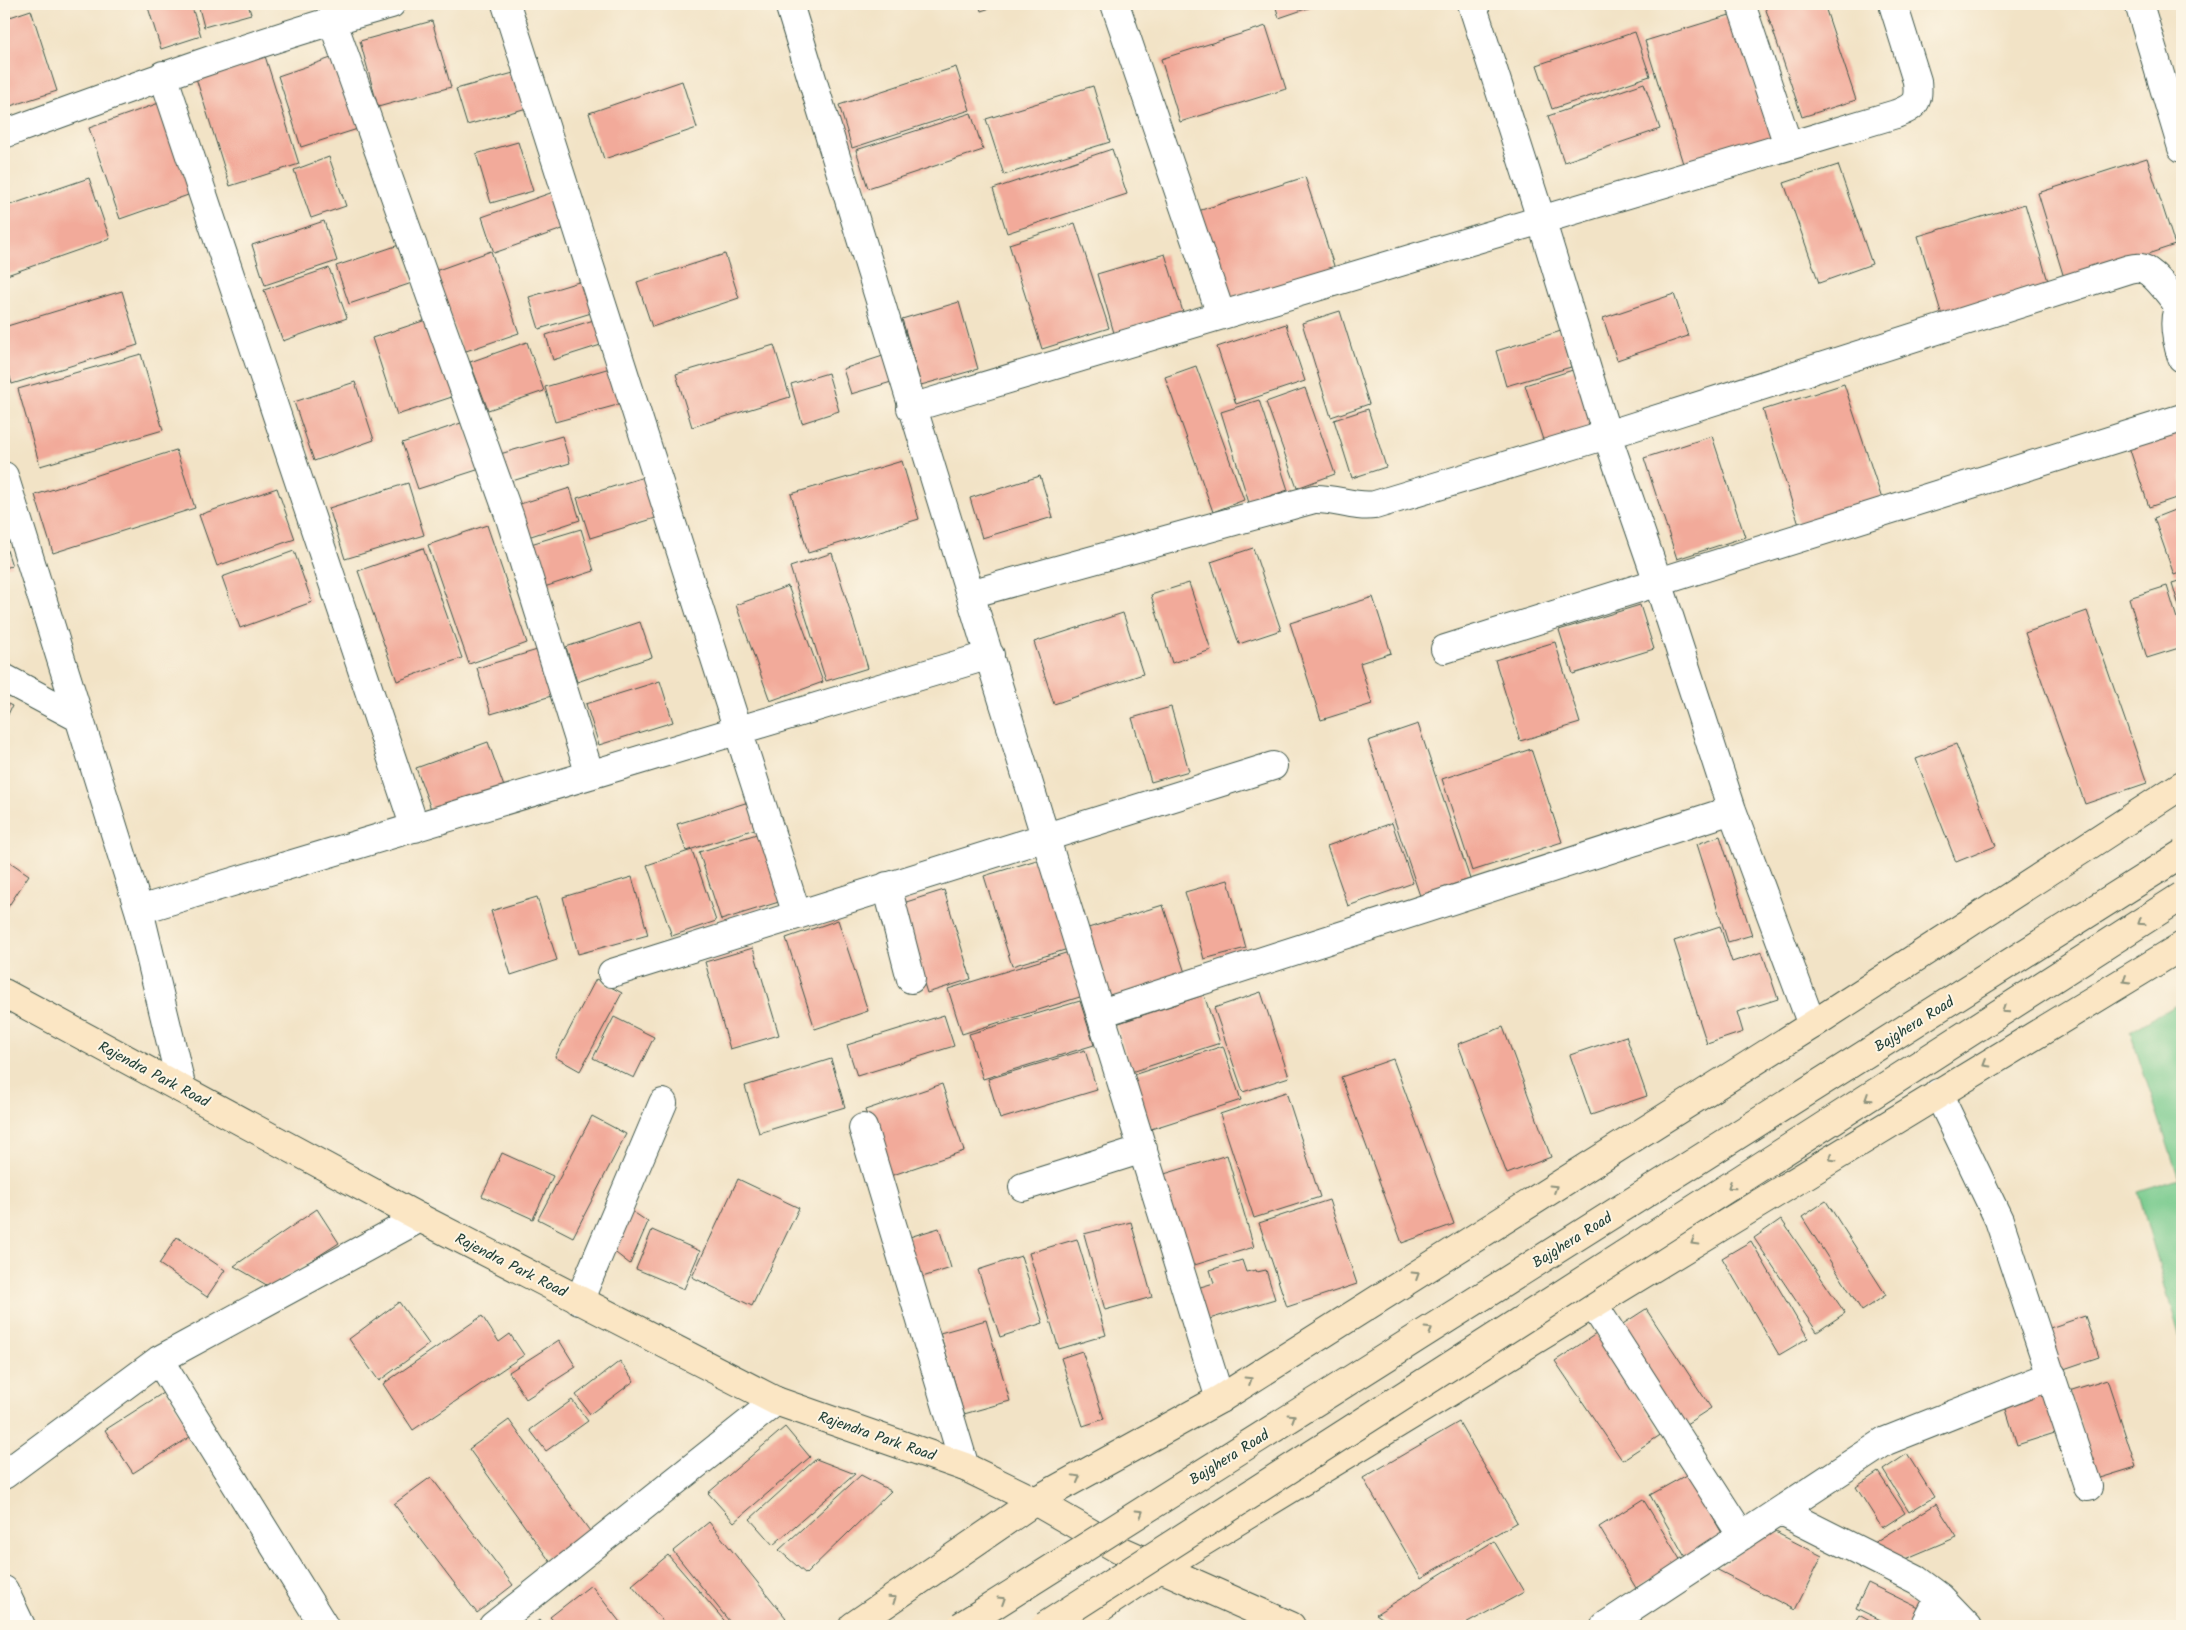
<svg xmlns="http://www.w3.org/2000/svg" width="2186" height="1630" font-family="Kalam,sans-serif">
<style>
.green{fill:#77ca8d;stroke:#4b8460}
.building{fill:#f2aa9a}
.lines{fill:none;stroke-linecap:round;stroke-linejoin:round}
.street-casing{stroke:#3f564a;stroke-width:30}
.secondary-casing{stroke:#3f564a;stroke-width:30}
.street{stroke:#fff;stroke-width:28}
.secondary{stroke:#fbe6c4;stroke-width:28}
.secondary-bridge-casing{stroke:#3f564a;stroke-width:30;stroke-linecap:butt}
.secondary-bridge{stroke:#fbe6c4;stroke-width:28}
.oneway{stroke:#8d927c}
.labels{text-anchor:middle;stroke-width:4;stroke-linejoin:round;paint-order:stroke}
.street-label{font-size:15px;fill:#1f3d34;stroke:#fcf5e5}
</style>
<rect width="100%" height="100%" fill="#fcf5e5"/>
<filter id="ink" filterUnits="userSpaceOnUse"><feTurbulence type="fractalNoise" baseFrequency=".02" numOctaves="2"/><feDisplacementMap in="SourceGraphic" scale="10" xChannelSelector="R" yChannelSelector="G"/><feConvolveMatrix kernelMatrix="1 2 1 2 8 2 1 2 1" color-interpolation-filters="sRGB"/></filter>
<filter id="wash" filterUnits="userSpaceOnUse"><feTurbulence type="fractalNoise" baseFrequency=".0096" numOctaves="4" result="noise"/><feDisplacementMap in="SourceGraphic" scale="20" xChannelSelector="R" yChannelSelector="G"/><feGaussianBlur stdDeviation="1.12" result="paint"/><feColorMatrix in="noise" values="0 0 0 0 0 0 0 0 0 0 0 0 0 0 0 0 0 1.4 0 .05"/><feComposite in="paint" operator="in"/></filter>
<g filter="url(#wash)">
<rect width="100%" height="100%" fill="#f2e3c6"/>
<!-- green -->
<path class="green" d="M2182 1001V1345L2138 1192 2179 1179 2130 1032Z"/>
<g id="blocks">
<!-- building -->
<path class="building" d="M147 4H191L201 36 161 49Z
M198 4H248L251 14 204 27Z
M979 4H1003L981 11Z
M1275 4H1320L1279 18Z
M1764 4H1824L1856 100 1802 117Z
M31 10 57 91 4 108V19Z
M1733 14 1773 142 1685 170 1645 41Z
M432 21 451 87 378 107 360 41Z
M1266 26 1286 89 1180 122 1161 59Z
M1635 32 1650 76 1552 109 1537 65Z
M343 54 367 126 301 147 278 76Z
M265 56 299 164 230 186 196 78Z
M956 67 970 110 852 148 839 105Z
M517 72 527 108 467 125 456 89Z
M682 81 697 128 604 159 589 113Z
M1644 83 1660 129 1564 162 1548 116Z
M1093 86 1110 142 1004 175 986 119Z
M159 103 191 194 120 219 89 128Z
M971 113 983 150 868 188 856 150Z
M518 142 533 191 491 203 476 154Z
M1112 149 1127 194 1007 233 993 189Z
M329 157 346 206 311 218 294 170Z
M2147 158 2175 245 2065 281 2038 193Z
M1838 165 1872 264 1819 283 1784 183Z
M1305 177 1337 275 1227 311 1195 212Z
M89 178 110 239 4 276V207Z
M559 190 571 226 494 253 482 217Z
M2025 204 2050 288 1943 319 1918 236Z
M324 221 337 261 265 285 252 245Z
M1075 223 1109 328 1042 349 1009 244Z
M399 245 412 283 349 304 336 266Z
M491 251 519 333 463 352 435 271Z
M725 254 739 298 652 327 637 282Z
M1165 254 1183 312 1114 333 1097 274Z
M329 268 347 318 283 341 264 290Z
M592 278 601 310 539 329 529 297Z
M122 291 138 345 12 384 4 356V327Z
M1674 294 1688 336 1617 360 1603 318Z
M959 302 978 369 921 385 902 319Z
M1340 311 1369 404 1331 417 1302 323Z
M432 318 458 395 397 415 372 338Z
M600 318 607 343 553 360 546 335Z
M1286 324 1305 381 1236 404 1217 347Z
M1561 331 1571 367 1506 386 1496 351Z
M527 342 544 391 488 410 470 362Z
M774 345 790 397 692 427 676 374Z
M141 354 163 430 40 466 18 389Z
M889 354 898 380 851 394 843 369Z
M1196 366 1244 500 1213 512 1165 377Z
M610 368 621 404 555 422 545 387Z
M1576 369 1596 433 1546 449 1525 385Z
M828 373 839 411 802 423 791 384Z
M355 382 374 440 314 461 294 402Z
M1844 384 1882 499 1799 525 1763 410Z
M1305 388 1335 474 1297 488 1266 402Z
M1259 400 1288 490 1249 503 1221 412Z
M1368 409 1386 467 1352 478 1334 420Z
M464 422 480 469 418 489 402 443Z
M2180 427 2182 435V496L2149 507 2128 444Z
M562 436 570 463 509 482 500 454Z
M1712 436 1745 537 1677 559 1644 458Z
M176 450 195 508 53 553 35 495Z
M902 461 919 519 808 553 791 494Z
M647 476 659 517 590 538 577 498Z
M1040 476 1053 517 982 538 970 498Z
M408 483 424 535 345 559 329 508Z
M277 488 295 539 217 566 199 515Z
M570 488 580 520 525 538 514 506Z
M2182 507V572L2174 575 2154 518Z
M487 525 527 643 469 664 428 545Z
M581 529 594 571 538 589 524 546Z
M4 541 12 566 4 568Z
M423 548 462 658 397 681 358 571Z
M1253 548 1281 630 1239 644 1211 562Z
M294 551 312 602 240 628 222 577Z
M832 553 868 668 826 681 790 567Z
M2182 580V616L2172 583Z
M1189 583 1211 650 1172 663 1151 595Z
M788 586 823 682 770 701 736 605Z
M2167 586 2182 635V647L2147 658 2129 598Z
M1373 597 1391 653 1360 663 1372 704 1321 720 1290 623Z
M1640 605 1654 649 1573 674 1559 630Z
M2087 611 2147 783 2085 804 2025 633Z
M1123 613 1143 674 1054 704 1034 642Z
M640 622 652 657 577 682 566 647Z
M1555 642 1580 723 1520 741 1495 660Z
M544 648 558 694 491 714 477 668Z
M660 681 673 722 599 745 586 704Z
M4 702 12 706 4 723Z
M1171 707 1189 771 1151 782 1132 718Z
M1418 724 1470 879 1420 896 1368 741Z
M488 742 507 795 435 820 416 768Z
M1956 744 1996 846 1956 862 1916 759Z
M1531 749 1562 842 1472 871 1442 779Z
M752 801 761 827 686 851 677 824Z
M1392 823 1413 883 1348 906 1327 846Z
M760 833 782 901 721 920 699 852Z
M1720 836 1752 935 1728 942 1697 844Z
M692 850 716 921 672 936 647 865Z
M4 858 29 875 4 913Z
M1040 859 1068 949 1012 966 984 876Z
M632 877 648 935 578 954 563 897Z
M1228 880 1246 948 1204 959 1185 892Z
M944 890 971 979 927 993 900 904Z
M537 897 557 960 511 975 491 911Z
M1163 905 1186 976 1108 1001 1085 929Z
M838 920 868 1011 815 1029 786 938Z
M1720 926 1732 962 1762 952 1778 999 1737 1012 1743 1032 1707 1044 1674 941Z
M753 948 779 1035 730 1049 705 962Z
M1069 952 1083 996 962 1034 948 989Z
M596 979 622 993 580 1071 555 1057Z
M1261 992 1289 1077 1243 1092 1214 1008Z
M1204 995 1220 1043 1131 1072 1116 1024Z
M1080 1001 1094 1045 983 1079 969 1034Z
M944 1015 954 1046 857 1076 847 1045Z
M614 1017 654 1037 634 1078 593 1058Z
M1503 1027 1551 1157 1507 1174 1458 1044Z
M1626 1036 1647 1096 1591 1115 1570 1055Z
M1223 1046 1241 1100 1151 1129 1133 1075Z
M1085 1050 1097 1090 1000 1119 988 1079Z
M831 1059 845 1107 759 1133 745 1086Z
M1393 1059 1454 1224 1402 1243 1341 1077Z
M942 1084 964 1151 887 1177 865 1110Z
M1286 1092 1320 1197 1254 1218 1220 1114Z
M592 1116 626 1134 573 1237 538 1219Z
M502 1153 553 1176 533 1219 482 1196Z
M1227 1155 1254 1247 1188 1267 1161 1175Z
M738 1179 799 1208 752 1306 692 1277Z
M1329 1200 1357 1284 1287 1307 1259 1223Z
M1826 1201 1886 1295 1862 1311 1802 1217Z
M626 1207 648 1222 630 1264 612 1250Z
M317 1209 339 1243 270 1287 234 1266Z
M1781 1219 1845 1313 1817 1332 1754 1238Z
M1131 1222 1152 1297 1105 1310 1084 1234Z
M939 1228 951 1268 916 1279 903 1239Z
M652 1230 700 1251 684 1289 636 1269Z
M177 1237 225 1270 207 1297 159 1264Z
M1077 1239 1106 1335 1059 1349 1029 1253Z
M1751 1241 1808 1338 1779 1355 1722 1258Z
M1021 1256 1043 1323 1000 1337 978 1270Z
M1242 1260 1246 1272 1256 1270 1257 1272 1266 1270 1275 1299 1206 1320 1197 1288 1214 1283 1210 1270Z
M399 1302 429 1344 379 1381 349 1339Z
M1646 1309 1711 1408 1680 1428 1615 1329Z
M482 1316 499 1342 510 1334 524 1355 413 1430 383 1384Z
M2085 1316 2099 1357 2058 1371 2044 1330Z
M986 1320 1010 1401 964 1414 940 1333Z
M1596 1334 1662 1434 1622 1460 1555 1361Z
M559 1340 576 1367 526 1399 509 1372Z
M1082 1351 1104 1419 1083 1426 1061 1358Z
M620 1361 634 1381 590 1414 576 1395Z
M2107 1379 2136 1467 2097 1479 2069 1391Z
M2049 1390 2061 1431 2017 1445 2004 1403Z
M166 1391 193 1435 133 1473 105 1430Z
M572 1400 588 1421 546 1451 530 1430Z
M509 1420 595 1538 554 1567 469 1449Z
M1459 1422 1517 1522 1421 1578 1363 1478Z
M785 1427 810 1457 734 1522 708 1493Z
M1907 1454 1934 1497 1909 1512 1883 1470Z
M816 1459 855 1474 773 1545 750 1519Z
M1878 1472 1905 1513 1882 1528 1856 1487Z
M1688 1474 1723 1535 1685 1557 1650 1495Z
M861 1475 891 1491 806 1574 779 1550Z
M431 1477 513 1585 477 1613 394 1504Z
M1643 1499 1681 1561 1636 1588 1599 1527Z
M1936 1504 1957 1537 1905 1559 1870 1545Z
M709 1522 786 1618 776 1626H733L673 1551Z
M1773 1531 1822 1556 1795 1610 1716 1569Z
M1494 1541 1524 1592 1462 1626H1394L1376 1614Z
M668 1555 729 1626H667L632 1585Z
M1868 1583 1919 1608 1910 1626H1893L1856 1608Z
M591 1585 623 1626H558L550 1617Z
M1859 1615 1879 1626H1852Z
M539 1620 544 1626H532Z"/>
</g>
</g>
<g filter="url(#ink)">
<use href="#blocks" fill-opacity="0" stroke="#3f564a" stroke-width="1"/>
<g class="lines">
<!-- street casing -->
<g class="street-casing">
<path id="street" d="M506 4 797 915
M789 4C929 470 1077 934 1220 1399
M1115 4 1221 315
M1472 4 1541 219 1607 435 1658 582 1732 810 1812 1025
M1741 4 1788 145
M2139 4 2182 148
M332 20 509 515 590 775
M163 75 415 828
M4 134C132 87 260 40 391 4
M2182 302C2170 316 2177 343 2182 358
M911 408 1896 114C1916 106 1919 102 1917 81L1893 4
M4 476 139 910 182 1089
M970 594 1314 499C1335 498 1354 508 1375 505L1607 435 2129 269C2133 268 2138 267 2141 268 2155 272 2170 295 2179 306
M1445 649 2182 418
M4 678 79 718
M887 886 911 979
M139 910 990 655
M612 973 1273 766
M1101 1013 1732 810
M1938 1093 1999 1220 2088 1487
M863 1128 965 1467
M1023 1187 1143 1149
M579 1301 663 1103
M1593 1304 1742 1536
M159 1360 324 1626
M4 1475 159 1360 420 1218
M1780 1511 1917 1580 1940 1597 1968 1626
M4 1590 21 1626
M493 1626 776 1401
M1605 1626 1886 1441 2052 1375
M1925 1626 1940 1597"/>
</g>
<!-- secondary casing -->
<g class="secondary-casing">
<path id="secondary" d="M4 993 420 1218 776 1401 965 1467 1035 1501 1120 1550 1291 1626
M853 1626 1035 1501 1220 1399 1812 1025 2182 785
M1073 1626 1160 1568 2182 946"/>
</g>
<!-- street -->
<use href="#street" class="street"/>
<!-- secondary -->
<use href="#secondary" class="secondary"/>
<!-- secondary-bridge casing -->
<g class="secondary-bridge-casing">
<path id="secondary-bridge" d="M961 1626 2182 854
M1045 1626 2182 896"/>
</g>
<!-- secondary-bridge -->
<use href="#secondary-bridge" class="secondary-bridge"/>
</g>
<!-- one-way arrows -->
<defs><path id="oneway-chevron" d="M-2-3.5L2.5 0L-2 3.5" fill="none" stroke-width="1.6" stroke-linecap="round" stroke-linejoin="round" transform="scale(1.25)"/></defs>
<g class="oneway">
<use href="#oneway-chevron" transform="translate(2141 922) rotate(147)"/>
<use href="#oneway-chevron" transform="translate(2126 980) rotate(149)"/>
<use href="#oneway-chevron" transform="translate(2005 1010) rotate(147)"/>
<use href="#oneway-chevron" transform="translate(1986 1064) rotate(149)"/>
<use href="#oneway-chevron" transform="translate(1868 1098) rotate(147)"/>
<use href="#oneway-chevron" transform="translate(1832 1158) rotate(149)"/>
<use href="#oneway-chevron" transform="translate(1731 1186) rotate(147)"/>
<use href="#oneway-chevron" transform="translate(1554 1188) rotate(-32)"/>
<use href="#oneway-chevron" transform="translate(1694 1242) rotate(149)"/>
<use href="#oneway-chevron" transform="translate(1416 1275) rotate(-32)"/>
<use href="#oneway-chevron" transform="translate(1429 1330) rotate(-32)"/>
<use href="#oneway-chevron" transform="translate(1249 1380) rotate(-32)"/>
<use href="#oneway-chevron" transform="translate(1292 1417) rotate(-32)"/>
<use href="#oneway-chevron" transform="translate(1077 1478) rotate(-29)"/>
<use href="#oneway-chevron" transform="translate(1140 1513) rotate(-32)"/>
<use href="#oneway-chevron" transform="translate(893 1599) rotate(-34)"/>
<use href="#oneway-chevron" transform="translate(1002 1600) rotate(-32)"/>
</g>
</g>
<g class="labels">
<!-- street labels -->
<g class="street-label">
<text transform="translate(1914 1024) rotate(-32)" y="5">Bajghera Road</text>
<text transform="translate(154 1074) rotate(28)" y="5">Rajendra Park Road</text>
<text transform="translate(1572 1240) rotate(-32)" y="5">Bajghera Road</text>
<text transform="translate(511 1265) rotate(27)" y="5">Rajendra Park Road</text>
<text transform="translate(877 1436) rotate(19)" y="5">Rajendra Park Road</text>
<text transform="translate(1229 1457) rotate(-32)" y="5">Bajghera Road</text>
</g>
</g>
<!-- margin -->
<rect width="2186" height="1630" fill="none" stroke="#fcf5e5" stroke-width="20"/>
</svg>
